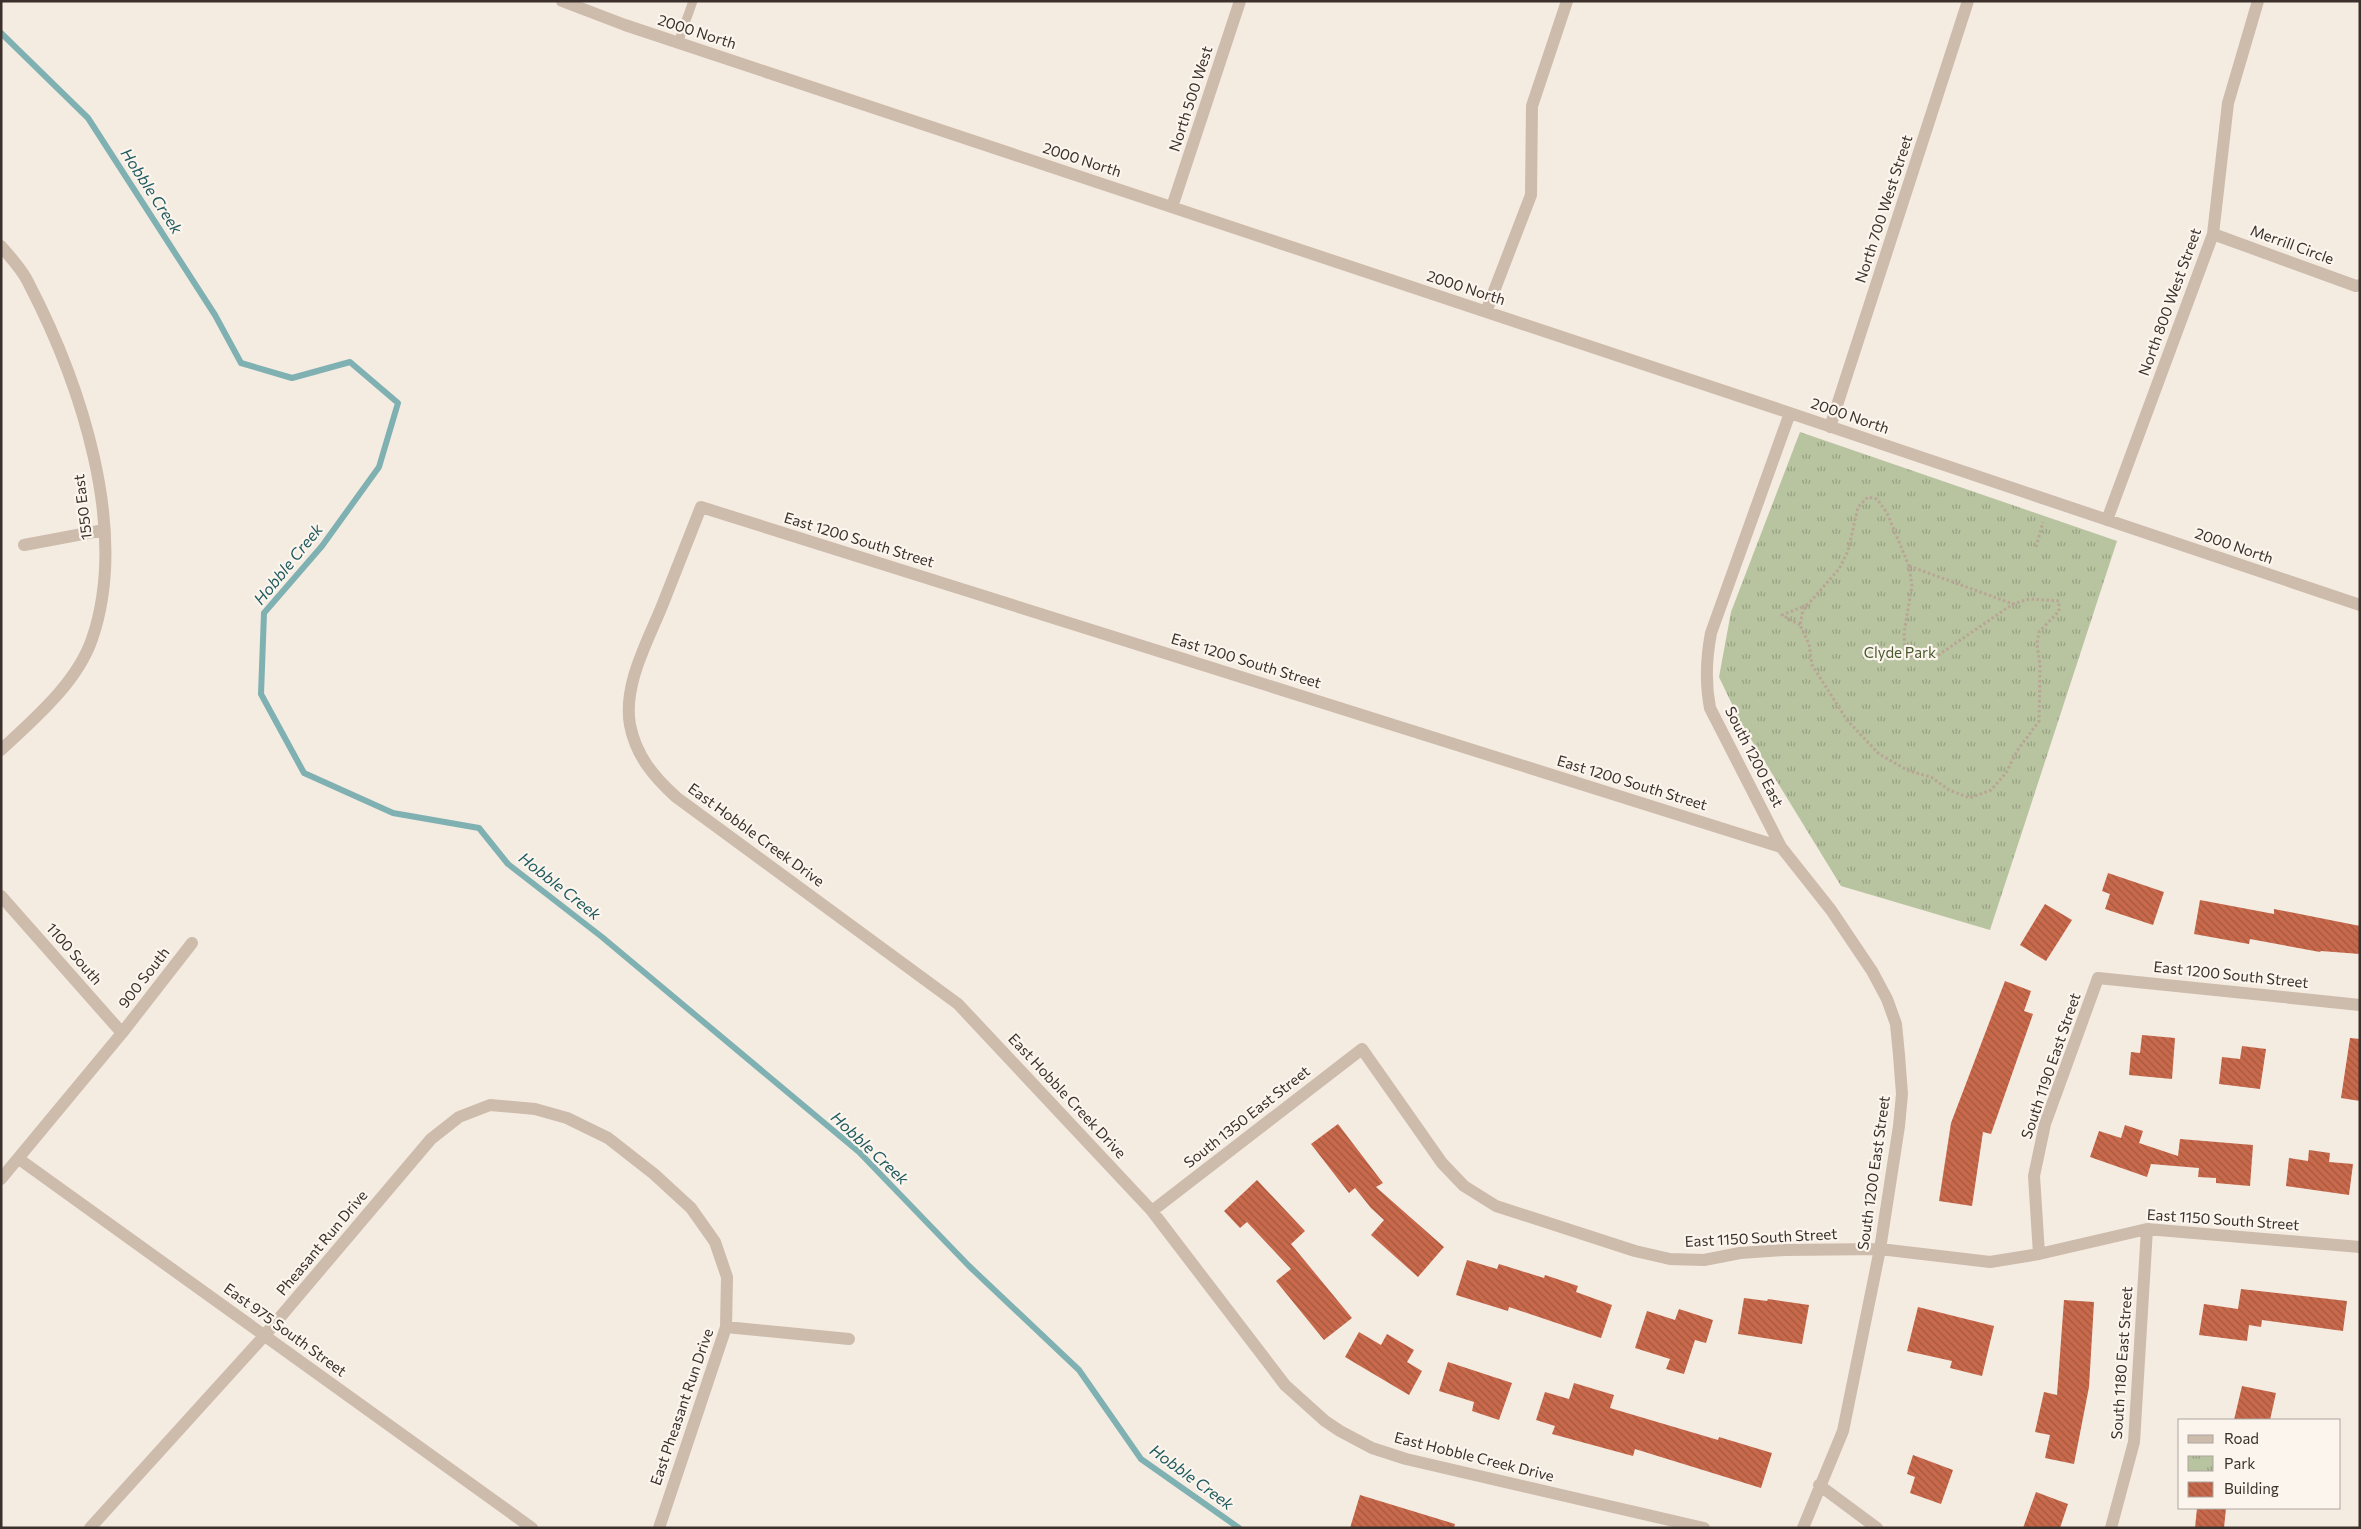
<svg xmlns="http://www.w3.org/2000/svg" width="2361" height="1529" font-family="Commissioner,sans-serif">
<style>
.park{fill:url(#park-tufts)}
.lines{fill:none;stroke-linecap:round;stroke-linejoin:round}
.stream{stroke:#7fb0b2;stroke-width:6}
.building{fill:url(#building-back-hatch)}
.path{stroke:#b9a596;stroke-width:3;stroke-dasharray:2.5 2.5;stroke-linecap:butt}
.lane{stroke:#cdbbac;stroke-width:9}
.street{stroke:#cdbbac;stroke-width:12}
.labels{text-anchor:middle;stroke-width:4.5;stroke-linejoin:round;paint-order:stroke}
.street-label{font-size:15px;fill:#3b302b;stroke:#fbf5ee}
.park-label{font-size:15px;fill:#4a5a2e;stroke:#fbf5ee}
.water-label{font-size:16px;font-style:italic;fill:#1f5a5e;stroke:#fbf5ee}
</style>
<defs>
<pattern id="park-tufts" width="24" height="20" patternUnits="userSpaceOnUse" patternTransform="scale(1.25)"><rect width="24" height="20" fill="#b8c4a0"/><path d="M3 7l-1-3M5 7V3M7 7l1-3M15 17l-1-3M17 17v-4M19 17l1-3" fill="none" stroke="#97a083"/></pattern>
<pattern id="building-back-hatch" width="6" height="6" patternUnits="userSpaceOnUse" patternTransform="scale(1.25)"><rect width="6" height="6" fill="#c8694b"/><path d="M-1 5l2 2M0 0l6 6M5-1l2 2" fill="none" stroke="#a4573f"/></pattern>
</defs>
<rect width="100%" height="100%" fill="#f4ebe1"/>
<!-- park -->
<path class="park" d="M1800 432 2117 541 1990 930 1841 886 1741 723 1719 677 1731 612Z"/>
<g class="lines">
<!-- stream -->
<path class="stream" d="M1 33 88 118 215 315 241 363 292 378 350 362 398 403 379 467 322 546 264 613 261 694 304 773 393 813 479 828 508 864 602 937 859 1152 969 1266 1079 1370 1141 1459 1239 1528"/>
</g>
<!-- building -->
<path class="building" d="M2108 873 2164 892 2153 925 2105 909 2110 894 2102 891Z
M2200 900 2274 914V909L2360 926V954L2321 951 2320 952 2250 939 2249 944 2194 934Z
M2045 904 2072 920 2046 961 2020 945Z
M2005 981 2031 991 2024 1011 2033 1014 1991 1134 1983 1132 1972 1206 1939 1201 1951 1123Z
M2142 1035 2175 1038 2172 1079 2129 1075 2131 1052 2140 1053Z
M2350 1038 2360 1039V1101L2341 1098Z
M2242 1046 2266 1049 2260 1089 2219 1084 2222 1057 2240 1059Z
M1338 1124 1383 1183 1376 1187 1444 1247 1418 1277 1371 1235 1384 1220 1371 1208 1355 1188 1349 1193 1311 1144Z
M2125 1125 2143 1131 2139 1143 2178 1156 2180 1139 2253 1145 2250 1186 2216 1183V1178L2198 1177 2199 1168 2151 1164 2147 1177 2090 1157 2099 1131 2121 1138Z
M2309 1150 2330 1153 2329 1162 2353 1164 2349 1195 2286 1186 2289 1158 2308 1161Z
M1257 1180 1305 1231 1291 1244 1352 1318 1324 1340 1276 1281 1291 1269 1247 1222 1240 1228 1224 1211Z
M1467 1260 1497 1269 1499 1264 1544 1278 1545 1275 1578 1286 1576 1292 1612 1305 1601 1338 1509 1307 1508 1311 1456 1295Z
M2241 1289 2347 1301 2343 1331 2262 1320 2261 1327 2249 1325 2247 1341 2199 1335 2204 1304 2238 1309Z
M1744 1298 1767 1301 1768 1299 1809 1305 1802 1344 1738 1334Z
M2064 1300 2094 1302 2089 1387 2074 1464 2045 1458 2050 1435 2035 1432 2044 1392 2057 1395Z
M1918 1307 1994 1326 1982 1376 1950 1368 1952 1361 1907 1351Z
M1679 1309 1713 1320 1706 1343 1695 1340 1684 1374 1666 1369 1670 1359 1635 1348 1647 1311 1675 1320Z
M1359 1332 1381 1345 1387 1334 1414 1350 1407 1362 1422 1371 1409 1395 1345 1357Z
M1448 1362 1512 1383 1499 1420 1472 1411 1474 1402 1439 1391Z
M1574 1383 1614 1395 1610 1408 1718 1440 1719 1437 1772 1453 1761 1488 1635 1449 1633 1456 1552 1434 1555 1426 1536 1420 1545 1392 1569 1399Z
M2242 1386 2276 1393 2270 1420H2234Z
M1913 1455 1953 1470 1941 1504 1910 1493 1915 1477 1907 1474Z
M2036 1492 2068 1504 2060 1528H2023Z
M1360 1495 1455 1524 1454 1528H1350Z
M2197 1508H2226L2224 1528H2195Z"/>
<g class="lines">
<!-- path -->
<path class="path" d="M2036 547 2043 522
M1909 566 2013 604 2029 599 2059 601V611L2039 632 2037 644 2040 665 2039 721 2017 751 2006 773 1991 790 1970 798 1949 790 1931 777 1909 771 1879 754 1847 720 1812 665 1809 644 1800 625 1803 610 1839 569 1848 551 1858 507 1868 497 1877 499 1887 513 1909 566 1912 586 1904 633 1905 652 1917 660 1937 656 2013 604
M1800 625 1782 615 1807 605"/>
<!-- lane -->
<path class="lane" d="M678 43 693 1"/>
<!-- street -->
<path class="street" d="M562 1 625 25 1769 406 2360 605
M1172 207 1240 1
M2213 234 2356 286 2360 285
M1 246C10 257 22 269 28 282 80 382 130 529 92 639 77 683 34 719 1 750
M1486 312 1531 195 1532 106 1567 1
M1790 413 1711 633C1706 659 1705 682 1710 708L1781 847 1831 910 1872 971 1887 999 1896 1024 1899 1055 1902 1094 1899 1126 1880 1249 1843 1431 1803 1528
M1830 427 1968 1
M2107 520 2213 234 2228 103 2258 1
M24 545 104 530
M1 896 122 1033
M19 1159 532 1528
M1 1179 122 1033 192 943
M1152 1211 1362 1049 1442 1163 1464 1186 1496 1206 1635 1251 1670 1259 1704 1260 1740 1253 1784 1250 1880 1249 1990 1262 2039 1254 2147 1229 2360 1247
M2039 1254 2034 1176 2045 1124 2098 978 2360 1005
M726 1327 849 1339
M1819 1485 1877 1528
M90 1528 265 1335 431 1139 459 1117 490 1105 535 1109 567 1118 608 1138 654 1174 691 1208 715 1242 727 1277 726 1327 659 1528
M1704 1528 1406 1459 1372 1448 1340 1431 1325 1421 1285 1385 1152 1211 958 1004 676 797C654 777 636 756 630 725 623 685 647 643 662 606 675 573 688 540 701 507L1781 847
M2111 1528 2134 1442 2147 1229"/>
</g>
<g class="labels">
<!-- street labels -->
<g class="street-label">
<text transform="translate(697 32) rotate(18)" y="5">2000 North</text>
<text transform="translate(1191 99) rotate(-72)" y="5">North 500 West</text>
<text transform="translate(1082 160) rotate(18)" y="5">2000 North</text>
<text transform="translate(1884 209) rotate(-72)" y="5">North 700 West Street</text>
<text transform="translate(2292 245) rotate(20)" y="5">Merrill Circle</text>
<text transform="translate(1466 288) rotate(18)" y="5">2000 North</text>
<text transform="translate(2170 302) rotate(-70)" y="5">North 800 West Street</text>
<text transform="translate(1850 416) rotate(19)" y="5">2000 North</text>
<text transform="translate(83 507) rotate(-97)" y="5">1550 East</text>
<text transform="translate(859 540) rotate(17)" y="5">East 1200 South Street</text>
<text transform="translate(2234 546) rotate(19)" y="5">2000 North</text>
<text transform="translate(1246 661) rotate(17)" y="5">East 1200 South Street</text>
<text transform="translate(1754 757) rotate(63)" y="5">South 1200 East</text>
<text transform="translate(1632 783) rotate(17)" y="5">East 1200 South Street</text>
<text transform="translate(756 835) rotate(36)" y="5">East Hobble Creek Drive</text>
<text transform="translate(74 954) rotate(49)" y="5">1100 South</text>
<text transform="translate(2231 975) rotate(6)" y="5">East 1200 South Street</text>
<text transform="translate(144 978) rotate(-52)" y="5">900 South</text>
<text transform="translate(2051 1066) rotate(-71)" y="5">South 1190 East Street</text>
<text transform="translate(1067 1096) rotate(47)" y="5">East Hobble Creek Drive</text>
<text transform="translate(1247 1117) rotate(-38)" y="5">South 1350 East Street</text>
<text transform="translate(1874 1173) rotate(-82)" y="5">South 1200 East Street</text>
<text transform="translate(2223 1220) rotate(4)" y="5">East 1150 South Street</text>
<text transform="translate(1761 1238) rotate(-3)" y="5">East 1150 South Street</text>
<text transform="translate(322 1243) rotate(-50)" y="5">Pheasant Run Drive</text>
<text transform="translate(285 1330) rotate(36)" y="5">East 975 South Street</text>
<text transform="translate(2122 1363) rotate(-86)" y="5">South 1180 East Street</text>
<text transform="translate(682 1407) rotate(-71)" y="5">East Pheasant Run Drive</text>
<text transform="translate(1474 1457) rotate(14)" y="5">East Hobble Creek Drive</text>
</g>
<!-- park labels -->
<g class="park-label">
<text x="1900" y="658">Clyde Park</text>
</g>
<!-- water labels -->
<g class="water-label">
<text transform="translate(152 191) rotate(57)" y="6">Hobble Creek</text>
<text transform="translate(288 564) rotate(-51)" y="6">Hobble Creek</text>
<text transform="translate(560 886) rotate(38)" y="6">Hobble Creek</text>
<text transform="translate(870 1148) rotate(43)" y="6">Hobble Creek</text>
<text transform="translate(1192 1477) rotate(36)" y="6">Hobble Creek</text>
</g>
</g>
<!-- border -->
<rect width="2361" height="1529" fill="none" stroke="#3b302b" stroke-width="5"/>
<!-- legend -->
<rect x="2178" y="1419" width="162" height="90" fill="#fbf5ee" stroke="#aea6a0"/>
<rect x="2188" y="1435" width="25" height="8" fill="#cdbbac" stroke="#aea6a0"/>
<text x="2224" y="1444" font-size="15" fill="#3b302b">Road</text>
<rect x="2188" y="1456" width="25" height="15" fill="url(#park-tufts)" stroke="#aea6a0"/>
<text x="2224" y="1469" font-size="15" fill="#3b302b">Park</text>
<rect x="2188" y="1482" width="25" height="15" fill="url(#building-back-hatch)" stroke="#aea6a0"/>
<text x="2224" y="1494" font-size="15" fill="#3b302b">Building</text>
</svg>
